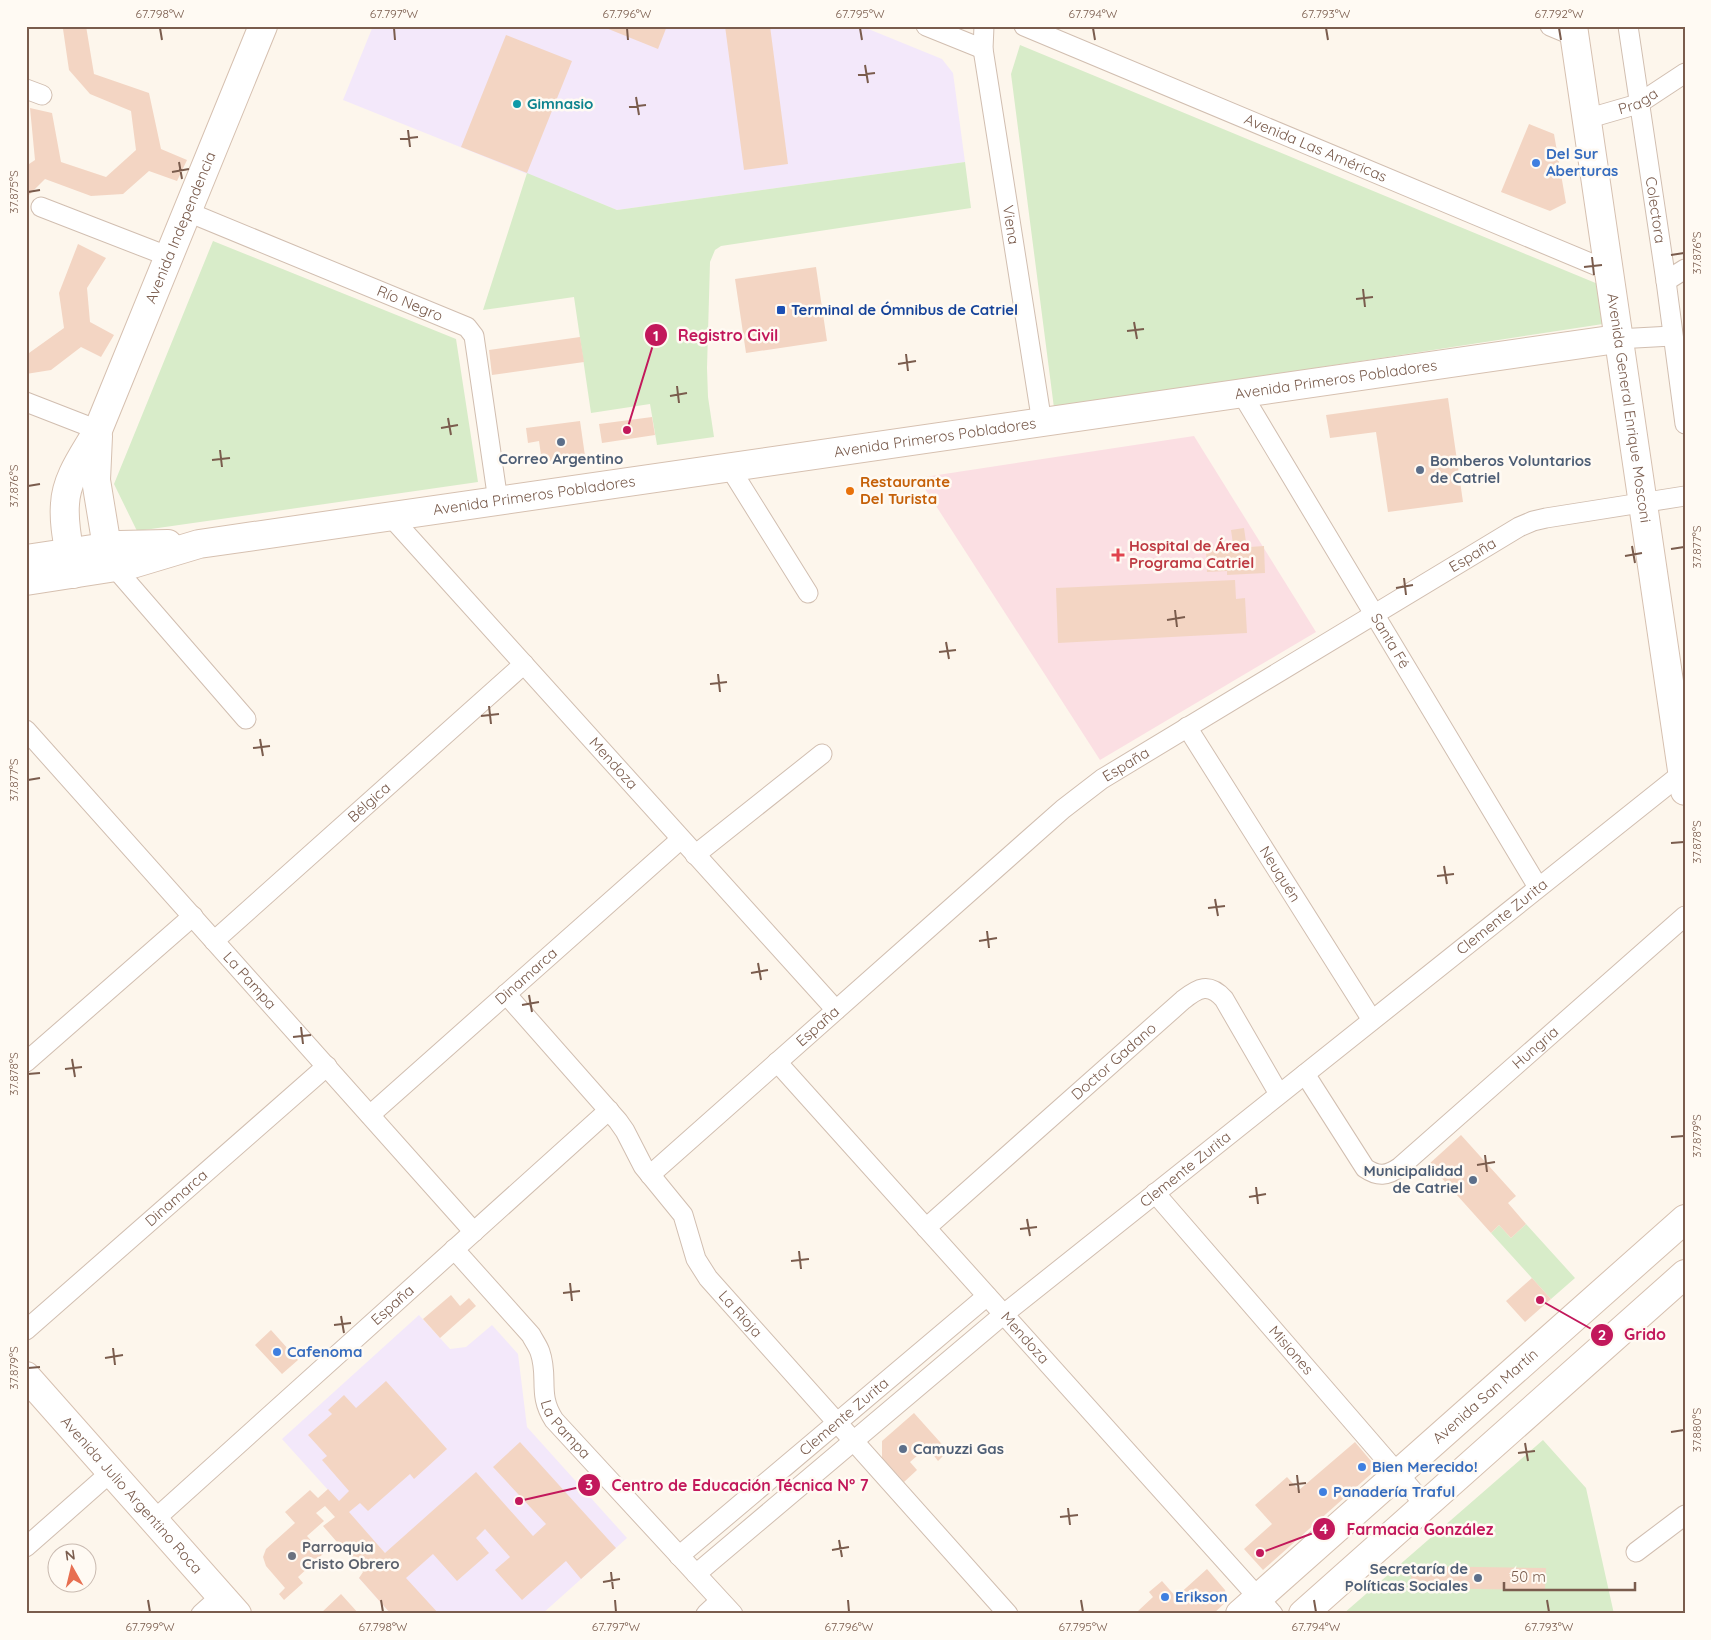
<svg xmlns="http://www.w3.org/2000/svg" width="1711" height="1640" font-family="Quicksand,sans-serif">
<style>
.education{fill:#f3e8fa}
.medical{fill:#fbdfe3}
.green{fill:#d8ecc9}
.building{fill:#f3d5c3}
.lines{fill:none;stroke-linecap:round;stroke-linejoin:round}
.street-casing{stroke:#d1beb0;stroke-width:21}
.secondary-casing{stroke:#d6c0b0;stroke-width:30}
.street{stroke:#fff;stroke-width:19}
.secondary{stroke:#fff;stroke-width:28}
.ticks{fill:none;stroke:#7a5c4d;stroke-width:2}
.culture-dot{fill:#0f9aa8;stroke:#fffaf3;stroke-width:2}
.shop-dot{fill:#3f7fe0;stroke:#fffaf3;stroke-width:2}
.transit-dot{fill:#1a4fb4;stroke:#fffaf3;stroke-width:2}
.service-dot{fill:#5c6f8a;stroke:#fffaf3;stroke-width:2}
.food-dot{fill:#e8710a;stroke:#fffaf3;stroke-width:2}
.health-dot{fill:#e0444e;stroke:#fffaf3;stroke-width:2}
.worship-dot{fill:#6b7280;stroke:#fffaf3;stroke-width:2}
.labels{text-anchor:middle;stroke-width:5;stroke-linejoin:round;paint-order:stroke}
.street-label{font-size:15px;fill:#7a5c4d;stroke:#fffaf3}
.culture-label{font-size:15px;font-weight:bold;fill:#0d838f;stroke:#fffaf3;text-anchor:start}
.shop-label{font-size:15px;font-weight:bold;fill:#366cbe;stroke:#fffaf3;text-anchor:start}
.transit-label{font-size:15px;font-weight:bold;fill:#164399;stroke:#fffaf3;text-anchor:start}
.service-label{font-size:15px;font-weight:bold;fill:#4e5e75;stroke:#fffaf3;text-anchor:start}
.food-label{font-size:15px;font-weight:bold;fill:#c56008;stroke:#fffaf3;text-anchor:start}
.health-label{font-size:15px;font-weight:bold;fill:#be3a42;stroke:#fffaf3;text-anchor:start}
.worship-label{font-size:15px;font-weight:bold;fill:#5b616d;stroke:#fffaf3;text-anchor:start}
.leader{fill:none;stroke:#c2185b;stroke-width:2}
.callout-dot{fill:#c2185b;stroke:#fffaf3;stroke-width:2}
.mark-label{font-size:15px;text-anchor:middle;font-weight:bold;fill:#fff}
.callout-label{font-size:16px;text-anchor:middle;font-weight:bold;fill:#c2185b;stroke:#fffaf3;stroke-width:5;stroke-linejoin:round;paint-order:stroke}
.neatline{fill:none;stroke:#7a5c4d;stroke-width:2}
.ticks-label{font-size:12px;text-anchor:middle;fill:#7a5c4d}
</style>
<rect width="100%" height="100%" fill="#fdf6ec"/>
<!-- education -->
<path class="education" d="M373 26H861L942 59 953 73 965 162 617 210 343 100Z
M419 1315 450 1349 466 1347 492 1325 518 1354 527 1427 627 1538 542 1614H391L359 1578 385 1553 282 1439Z"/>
<!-- medical -->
<path class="medical" d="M1194 436 1316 632 1100 760 918 478Z"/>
<!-- green -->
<path class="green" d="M1020 45 1598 284 1603 324 1054 408 1011 74Z
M965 162 971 208 721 246 715 250 710 262 707 368 708 397 714 437 657 445 650 404 591 413 574 297 483 310 527 173 617 210Z
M213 241 456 339 478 482 137 531 114 484Z
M1526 1224 1575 1278 1551 1299 1491 1233 1499 1225 1511 1238Z
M1543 1440 1586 1488 1614 1614H1343Z"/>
<!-- building -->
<path class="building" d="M55 26H86L94 74 149 93 161 149 187 160 177 181 149 171 123 194 91 196 45 179 26 198V166L35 160 30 108 52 113 61 162 106 177 136 150 131 111 90 94 69 70 63 29Z
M601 26H667L658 49Z
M725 26H770L788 164 744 170Z
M506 35 572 61 527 173 461 147Z
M1529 124 1554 134 1566 203 1550 211 1501 192Z
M78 244 106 258 87 288 90 322 114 335 101 357 81 347 51 370 26 374V352L29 353 64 328 59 293Z
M816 267 827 341 746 353 735 279Z
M580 337 584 362 492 375 489 350Z
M1448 398 1463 502 1388 512 1376 432 1330 438 1326 415Z
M652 417 655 435 602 443 599 424Z
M580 421 585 456 542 462 539 441 528 443 526 428Z
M1244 528 1246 542 1233 544 1231 530Z
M1264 546 1265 573 1227 575V571L1207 572 1206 550Z
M1235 580 1236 599 1245 598 1247 633 1058 643 1056 588Z
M1461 1135 1516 1196 1508 1203 1526 1224 1511 1238 1499 1225 1491 1233 1429 1164Z
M1532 1278 1551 1299 1525 1322 1506 1301Z
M451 1295 460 1306 469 1298 476 1306 440 1338 423 1319Z
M271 1330 298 1360 282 1374 255 1345Z
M386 1381 447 1449 414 1479 410 1474 368 1511 360 1503 349 1512 385 1553 476 1472 533 1536 546 1524 493 1467 520 1442 616 1548 581 1579 566 1561 522 1600 495 1570 510 1557 485 1529 476 1538 489 1553 457 1581 433 1554 406 1578 439 1614H391L359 1578 363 1572 323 1526 335 1517 325 1506 316 1513 324 1521 307 1536 323 1554 298 1577 303 1583 284 1600 279 1594 285 1588 266 1566 263 1557 266 1549 295 1523 285 1512 310 1490 318 1498 328 1489 339 1501 349 1491 322 1460 327 1456 308 1435 332 1414 328 1410 344 1395 356 1408Z
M914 1413 948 1451 938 1461 927 1447 910 1462 917 1470 904 1482 882 1458V1441Z
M1355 1442 1371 1461V1474L1263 1570 1244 1549 1272 1524 1255 1505 1287 1477 1299 1490Z
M1411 1566 1546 1568 1545 1590 1411 1588Z
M1207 1569 1225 1590 1227 1601 1213 1614H1141L1138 1611 1153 1597 1149 1592 1162 1581 1176 1597Z
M341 1594 359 1614H320Z"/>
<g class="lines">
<!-- street casing -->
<g class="street-casing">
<g id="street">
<path d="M926 26 983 49"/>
<path id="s1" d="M984 26 983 49 1042 423"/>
<path id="s2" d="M1024 26 1607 270"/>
<path d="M1550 26 1574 36"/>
<path id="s3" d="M1628 26 1666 281 1685 424"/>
<path d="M26 89 42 95"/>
<path id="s4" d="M1586 119 1638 104 1685 73"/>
<path d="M41 207 170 257"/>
<path id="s5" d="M188 212 467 327 474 336 498 501"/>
<path d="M1666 281 1685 269"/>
<path d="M1617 339 1672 336"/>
<path id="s6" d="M1242 394 1538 887"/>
<path d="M26 402 98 430"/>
<path d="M730 468 808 593"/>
<path id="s7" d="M391 517 836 1010"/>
<path d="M111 560 115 568 246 719"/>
<path id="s8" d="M1187 727 1372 1020"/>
<path id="s9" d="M26 730 474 1232"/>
<path d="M695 855 822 754"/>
<path id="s10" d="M214 941 524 664"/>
<path id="s11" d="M506 994 618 1121 625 1131 643 1166 683 1215 696 1259 708 1278 1008 1614"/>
<path d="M26 1062 193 916"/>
<path id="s12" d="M777 1062 1273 1614"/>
<path id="s13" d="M1305 1074 1365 1168C1378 1177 1387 1176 1400 1167L1685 916"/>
<path id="s14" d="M370 1115 681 839"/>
<path id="s15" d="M650 1175 1063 809 1102 779 1519 527 1533 521 1546 518 1685 496"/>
<path id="s16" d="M1155 1193 1426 1506"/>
<path id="s17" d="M926 1228 1183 1000C1198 988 1209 982 1224 999L1279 1094"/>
<path id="s18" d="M454 1249 531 1335C534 1341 538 1346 540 1352 549 1378 537 1394 554 1420L733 1614"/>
<path id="s19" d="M26 1330 327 1066"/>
<path id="s20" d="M154 1520 609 1110"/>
<path d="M26 1547 111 1472"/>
<path d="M1636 1552 1685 1515"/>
<path id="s21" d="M679 1556 987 1296"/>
<path id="s22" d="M696 1574 1004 1314 1685 771"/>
<path d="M201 1614 221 1596"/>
<path d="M706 1614 720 1601"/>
</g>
</g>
<!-- secondary casing -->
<g class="secondary-casing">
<g id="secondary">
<path id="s23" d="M1573 26 1685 791"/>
<path d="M98 436 96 480 107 547 104 564"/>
<path d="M26 559 119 545 168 544"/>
<path id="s24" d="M73 574C70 551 63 527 65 504 66 477 86 452 98 430L263 26"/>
<path id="s25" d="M26 581 129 565 199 544 1617 339"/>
<path id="s26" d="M26 1376 237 1614"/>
<path id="s27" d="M1240 1614 1685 1219"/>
<path d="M1303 1614 1685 1274"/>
</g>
</g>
<!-- street -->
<use href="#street" class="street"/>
<!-- secondary -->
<use href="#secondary" class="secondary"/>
</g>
<!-- ticks -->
<path class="ticks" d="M160 28 162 40M394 28 395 40M627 28 628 40M860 28 862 40M1093 28 1095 40M1326 28 1328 40M1559 28 1561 40M865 65 868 83M858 75 875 73M636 97 639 115M629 107 646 105M408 130 410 147M400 139 418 137M179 162 182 179M172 172 189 169M28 192 40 190M1671 255 1684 253M1592 257 1594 275M1584 267 1602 265M1363 289 1365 307M1356 299 1373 297M1134 322 1137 339M1127 331 1144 329M906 354 908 371M898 364 916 361M677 386 679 403M670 396 687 393M448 418 451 435M441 428 458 425M220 450 222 467M212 460 230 458M28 486 40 484M1632 546 1635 563M1671 549 1684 547M1625 556 1642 553M1404 578 1406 595M1396 588 1413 585M1175 610 1177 627M1167 620 1185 617M946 642 949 659M939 652 956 650M718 674 720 692M710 684 727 682M489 706 491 724M481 716 499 714M260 739 263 756M253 748 270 746M28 780 40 778M1671 843 1684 842M1444 866 1447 884M1437 876 1454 874M1215 899 1218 916M1208 908 1225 906M987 931 989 948M979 941 997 938M758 963 761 980M751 973 768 970M529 995 532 1012M522 1005 539 1002M301 1027 303 1044M293 1037 311 1035M72 1059 75 1077M65 1069 82 1067M28 1074 40 1073M1671 1137 1684 1136M1485 1155 1487 1172M1477 1165 1495 1162M1256 1187 1258 1204M1249 1197 1266 1194M1027 1219 1030 1236M1020 1229 1037 1227M799 1251 801 1269M791 1261 809 1259M570 1283 572 1301M563 1293 580 1291M341 1316 344 1333M334 1325 351 1323M113 1348 115 1365M105 1358 123 1355M28 1368 40 1367M1671 1432 1684 1430M1525 1443 1528 1461M1518 1453 1535 1451M1297 1475 1299 1493M1289 1485 1306 1483M1068 1508 1070 1525M1060 1517 1078 1515M839 1540 842 1557M832 1550 849 1547M611 1572 613 1589M603 1582 620 1579M148 1600 150 1612M381 1600 383 1612M615 1600 616 1612M848 1600 849 1612M1081 1600 1083 1612M1314 1600 1316 1612M1547 1600 1549 1612"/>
<!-- markers -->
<circle class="culture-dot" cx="517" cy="104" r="5"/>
<g class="shop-dot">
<circle cx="1536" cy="163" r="5"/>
<circle cx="277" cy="1352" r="5"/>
<circle cx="1362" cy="1467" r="5"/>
<circle cx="1323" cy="1492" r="5"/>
<circle cx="1165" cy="1597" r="5"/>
</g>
<rect class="transit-dot" x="776" y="305" width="10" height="10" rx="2.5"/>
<g class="service-dot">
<circle cx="561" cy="442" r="5"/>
<circle cx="1420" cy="470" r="5"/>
<circle cx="1473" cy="1180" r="5"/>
<circle cx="903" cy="1449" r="5"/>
<circle cx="1478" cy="1578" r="5"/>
</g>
<circle class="food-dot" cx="850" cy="491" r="5"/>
<path class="health-dot" d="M1115.5 547.5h5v5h5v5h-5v5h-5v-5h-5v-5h5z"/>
<circle class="worship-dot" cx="292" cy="1556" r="5"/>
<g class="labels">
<!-- street labels -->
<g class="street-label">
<text dy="5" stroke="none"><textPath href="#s4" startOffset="55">Praga</textPath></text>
<text dy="5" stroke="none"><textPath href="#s2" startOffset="316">Avenida Las Américas</textPath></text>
<text dy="5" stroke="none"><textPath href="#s3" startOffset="186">Colectora</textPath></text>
<text dy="5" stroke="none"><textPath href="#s1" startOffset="201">Viena</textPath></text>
<text dy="5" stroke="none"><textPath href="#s24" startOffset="371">Avenida Independencia</textPath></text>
<text dy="5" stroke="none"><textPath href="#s5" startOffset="240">Río Negro</textPath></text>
<text dy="5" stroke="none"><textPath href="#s25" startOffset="1326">Avenida Primeros Pobladores</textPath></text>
<text dy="5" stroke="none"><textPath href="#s23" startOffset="386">Avenida General Enrique Mosconi</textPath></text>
<text dy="5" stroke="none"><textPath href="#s25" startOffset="921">Avenida Primeros Pobladores</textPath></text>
<text dy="5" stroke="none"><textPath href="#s25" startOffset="516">Avenida Primeros Pobladores</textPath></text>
<text dy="5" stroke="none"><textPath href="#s15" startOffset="1034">España</textPath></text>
<text dy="5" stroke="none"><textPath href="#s6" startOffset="288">Santa Fé</textPath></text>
<text dy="5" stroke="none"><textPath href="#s7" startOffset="332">Mendoza</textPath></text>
<text dy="5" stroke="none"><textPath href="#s15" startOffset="629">España</textPath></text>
<text dy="5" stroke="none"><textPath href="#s10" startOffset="208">Bélgica</textPath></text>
<text dy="5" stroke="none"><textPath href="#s8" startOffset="174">Neuquén</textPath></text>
<text dy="5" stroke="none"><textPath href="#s22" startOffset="1040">Clemente Zurita</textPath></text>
<text dy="5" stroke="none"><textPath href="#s14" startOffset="209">Dinamarca</textPath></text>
<text dy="5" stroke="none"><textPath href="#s9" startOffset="336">La Pampa</textPath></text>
<text dy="5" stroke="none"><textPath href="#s15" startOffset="224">España</textPath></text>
<text dy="5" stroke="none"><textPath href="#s13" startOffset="330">Hungria</textPath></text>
<text dy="5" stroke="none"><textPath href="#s17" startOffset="251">Doctor Gadano</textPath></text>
<text dy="5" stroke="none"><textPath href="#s22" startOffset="635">Clemente Zurita</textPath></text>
<text dy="5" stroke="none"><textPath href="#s19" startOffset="200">Dinamarca</textPath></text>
<text dy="5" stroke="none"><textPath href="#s20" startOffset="321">España</textPath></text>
<text dy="5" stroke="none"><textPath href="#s11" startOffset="401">La Rioja</textPath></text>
<text dy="5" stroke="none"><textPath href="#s12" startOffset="371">Mendoza</textPath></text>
<text dy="5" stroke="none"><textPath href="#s16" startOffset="208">Misiones</textPath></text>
<text dy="5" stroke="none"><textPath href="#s27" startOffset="328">Avenida San Martín</textPath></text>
<text dy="5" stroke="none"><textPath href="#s21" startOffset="216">Clemente Zurita</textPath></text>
<text dy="5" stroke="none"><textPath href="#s18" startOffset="219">La Pampa</textPath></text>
<text dy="5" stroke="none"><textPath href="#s26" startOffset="159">Avenida Julio Argentino Roca</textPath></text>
</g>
<!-- culture labels -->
<g class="culture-label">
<text x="527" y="109">Gimnasio</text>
</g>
<!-- shop labels -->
<g class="shop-label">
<text x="1546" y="159">Del Sur<tspan x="1546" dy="17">Aberturas</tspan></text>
<text x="287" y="1357">Cafenoma</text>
<text x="1372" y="1472">Bien Merecido!</text>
<text x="1333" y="1497">Panadería Traful</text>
<text x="1175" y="1602">Erikson</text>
</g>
<!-- transit labels -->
<g class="transit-label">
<text x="791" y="315">Terminal de Ómnibus de Catriel</text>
</g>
<!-- service labels -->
<g class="service-label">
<text x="561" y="464" text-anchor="middle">Correo Argentino</text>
<text x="1430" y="466">Bomberos Voluntarios<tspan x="1430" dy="17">de Catriel</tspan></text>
<text x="1463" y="1176" text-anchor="end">Municipalidad<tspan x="1463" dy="17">de Catriel</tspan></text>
<text x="913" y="1454">Camuzzi Gas</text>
<text x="1468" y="1574" text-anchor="end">Secretaría de<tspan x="1468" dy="17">Políticas Sociales</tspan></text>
</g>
<!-- food labels -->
<g class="food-label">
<text x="860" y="487">Restaurante<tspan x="860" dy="17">Del Turista</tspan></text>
</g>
<!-- health labels -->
<g class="health-label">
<text x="1129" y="551">Hospital de Área<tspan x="1129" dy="17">Programa Catriel</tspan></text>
</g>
<!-- worship labels -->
<g class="worship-label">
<text x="302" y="1552">Parroquia<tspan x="302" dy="17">Cristo Obrero</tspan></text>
</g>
</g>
<!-- callouts -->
<path class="leader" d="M627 430L656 335M1540 1300L1602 1335M519 1501L589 1485M1260 1553L1324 1529"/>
<g class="callout-dot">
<circle cx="627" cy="430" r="5"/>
<circle cx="1540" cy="1300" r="5"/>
<circle cx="519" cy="1501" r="5"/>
<circle cx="1260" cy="1553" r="5"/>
<circle cx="656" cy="335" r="12"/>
<circle cx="1602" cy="1335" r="12"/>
<circle cx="589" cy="1485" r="12"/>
<circle cx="1324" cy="1529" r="12"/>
</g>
<g class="mark-label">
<text x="656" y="341">1</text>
<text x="1602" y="1340">2</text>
<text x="589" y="1490">3</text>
<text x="1324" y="1534">4</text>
</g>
<g class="callout-label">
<text x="728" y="341">Registro Civil</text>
<text x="1645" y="1340">Grido</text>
<text x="740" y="1491">Centro de Educación Técnica N° 7</text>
<text x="1420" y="1535">Farmacia González</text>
</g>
<!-- border -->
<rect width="1711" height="1640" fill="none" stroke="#fffaf3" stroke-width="55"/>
<!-- north arrow -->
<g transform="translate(72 1568) rotate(352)"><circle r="24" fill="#fffaf3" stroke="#cabbb1"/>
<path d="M0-4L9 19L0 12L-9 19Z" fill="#e76f51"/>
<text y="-8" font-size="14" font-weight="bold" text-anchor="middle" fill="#7a5c4d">N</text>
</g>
<!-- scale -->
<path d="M1504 1582v8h131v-8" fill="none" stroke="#7a5c4d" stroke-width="2.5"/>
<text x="1511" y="1582" font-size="15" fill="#7a5c4d" stroke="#fffaf3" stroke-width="4" paint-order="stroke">50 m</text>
<rect x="28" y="28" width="1656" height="1584" class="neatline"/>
<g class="ticks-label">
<text x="160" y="18">67.798°W</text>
<text x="394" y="18">67.797°W</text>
<text x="627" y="18">67.796°W</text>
<text x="860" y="18">67.795°W</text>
<text x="1093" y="18">67.794°W</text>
<text x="1326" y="18">67.793°W</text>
<text x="1559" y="18">67.792°W</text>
<text transform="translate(14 192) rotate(-90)" y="4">37.875°S</text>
<text transform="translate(1697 253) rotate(-90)" y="4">37.876°S</text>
<text transform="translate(14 486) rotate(-90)" y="4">37.876°S</text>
<text transform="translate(1697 547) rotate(-90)" y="4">37.877°S</text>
<text transform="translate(14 780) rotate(-90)" y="4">37.877°S</text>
<text transform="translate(1697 842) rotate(-90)" y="4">37.878°S</text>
<text transform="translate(14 1074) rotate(-90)" y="4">37.878°S</text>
<text transform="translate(1697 1136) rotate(-90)" y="4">37.879°S</text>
<text transform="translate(14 1368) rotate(-90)" y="4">37.879°S</text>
<text transform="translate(1697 1430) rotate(-90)" y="4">37.880°S</text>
<text x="150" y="1631">67.799°W</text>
<text x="383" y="1631">67.798°W</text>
<text x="616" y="1631">67.797°W</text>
<text x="849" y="1631">67.796°W</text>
<text x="1083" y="1631">67.795°W</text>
<text x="1316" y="1631">67.794°W</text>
<text x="1549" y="1631">67.793°W</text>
</g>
</svg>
